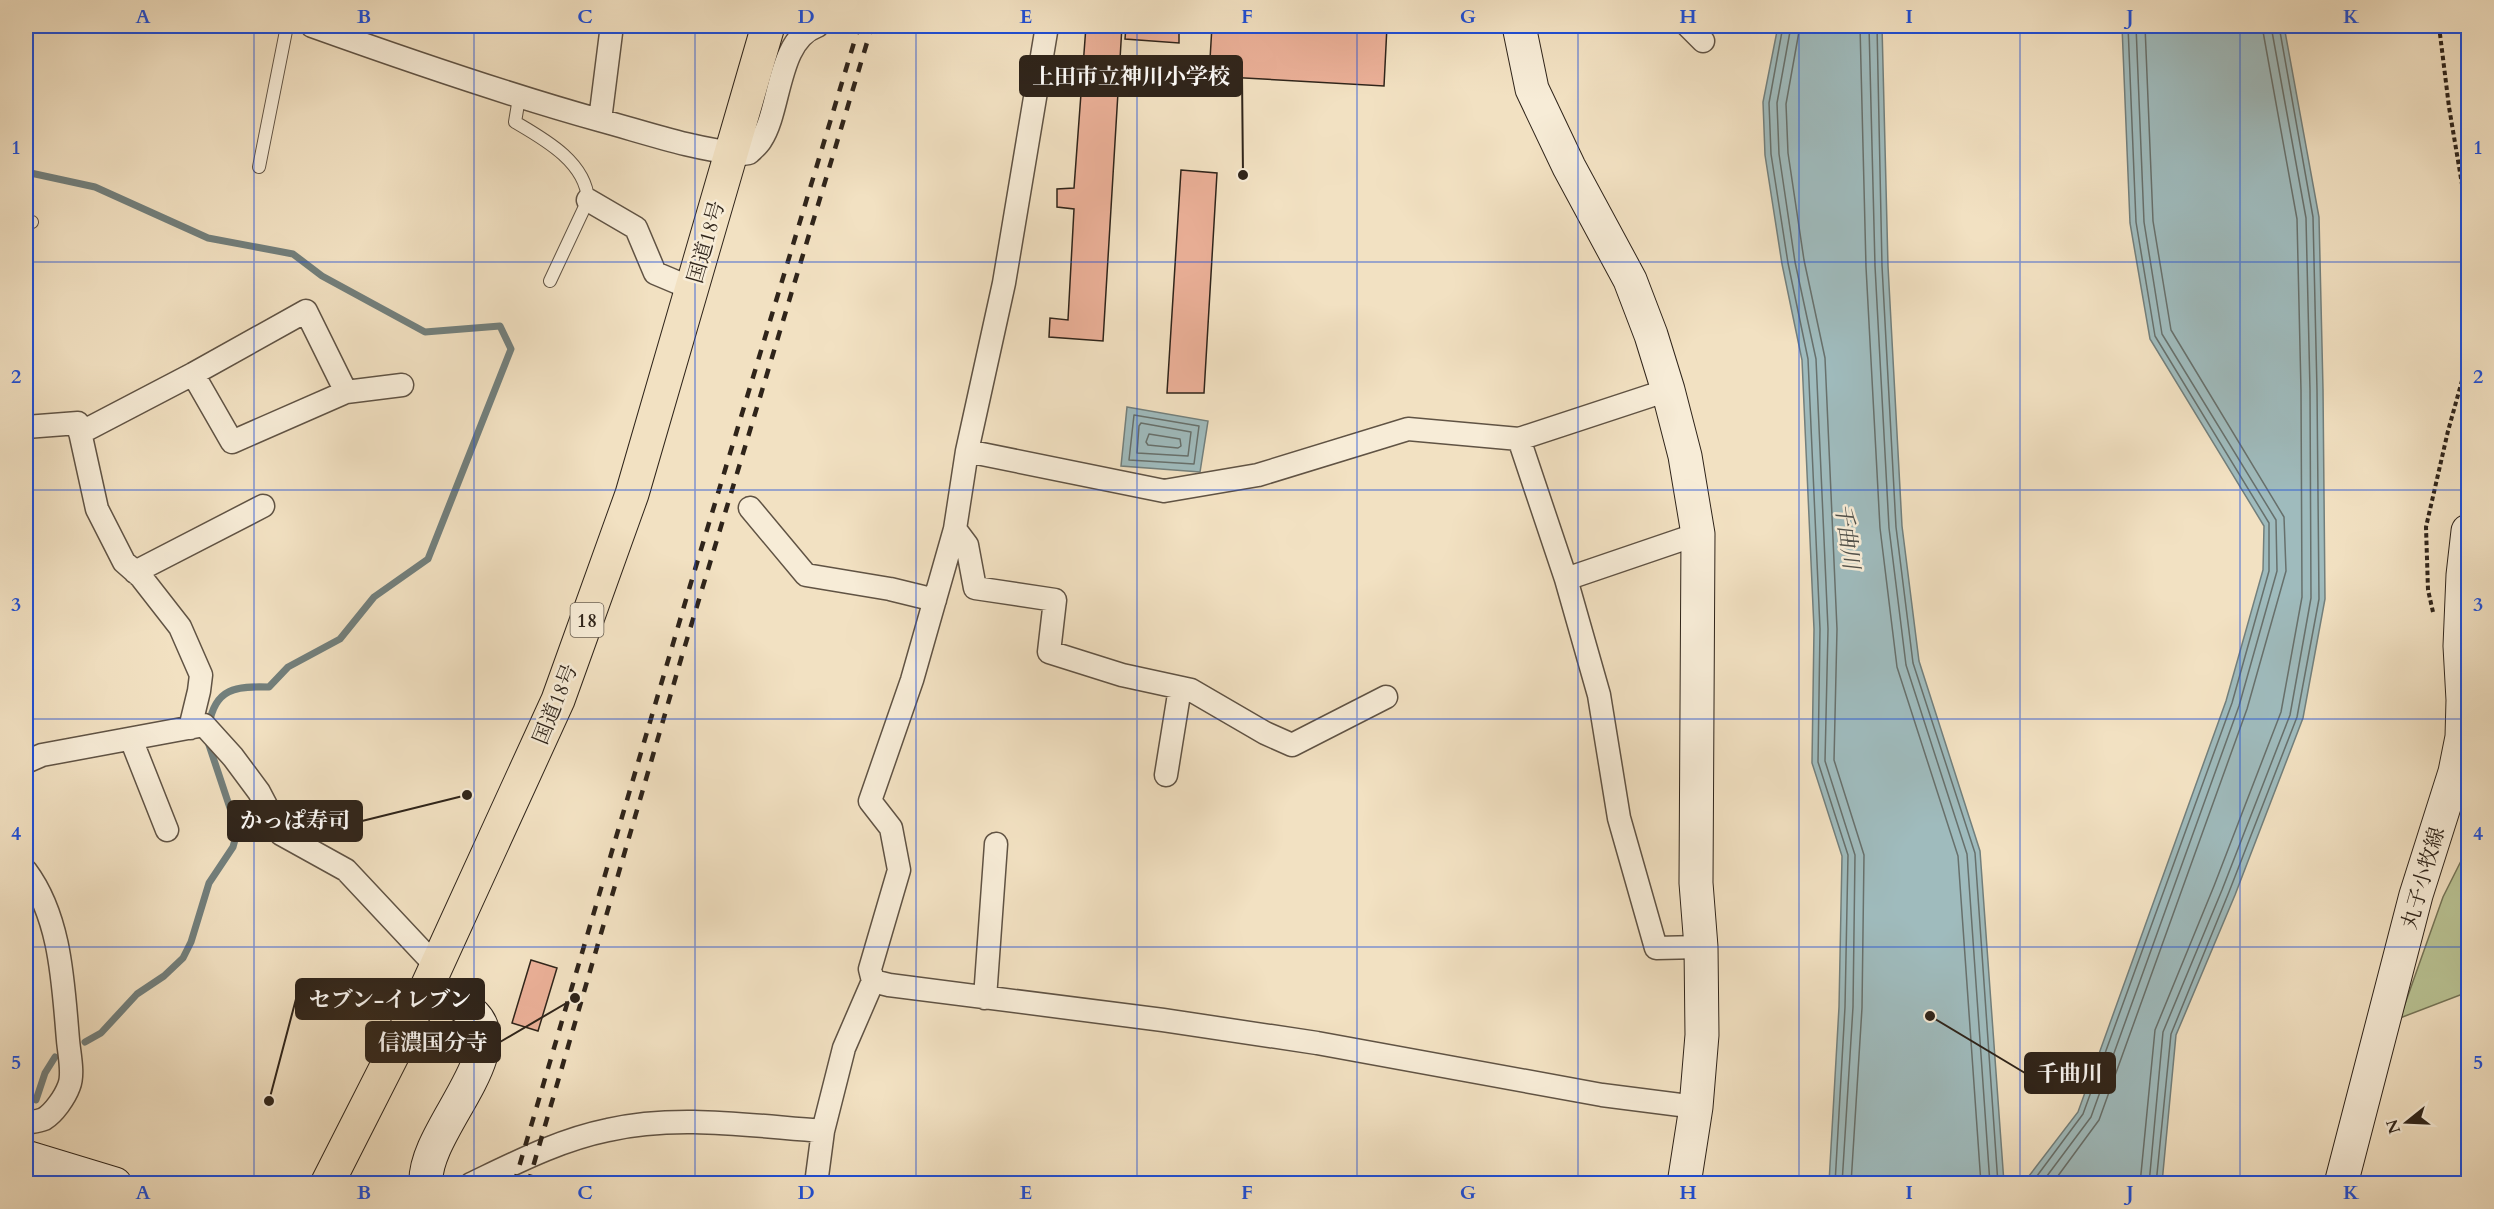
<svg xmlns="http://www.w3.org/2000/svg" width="2494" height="1209" font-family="Cardo,'Noto Serif JP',serif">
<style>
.green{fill:#b9c394;stroke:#747457;stroke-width:1.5}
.water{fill:#9fbbbd;stroke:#727f7c;stroke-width:1.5}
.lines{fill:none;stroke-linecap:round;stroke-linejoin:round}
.shore{stroke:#67706c;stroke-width:1.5}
.stream{stroke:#727f7c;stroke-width:7}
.building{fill:#ebb098;stroke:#2f241a;stroke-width:1.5}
.lane-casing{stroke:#605344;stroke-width:14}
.street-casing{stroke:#605344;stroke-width:25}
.secondary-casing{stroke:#2f241a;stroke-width:35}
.highway-casing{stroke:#2f241a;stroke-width:35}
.path{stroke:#2f241a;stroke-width:4;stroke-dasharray:4.5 3;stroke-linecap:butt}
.lane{stroke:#f7ecd7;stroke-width:12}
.street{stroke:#f7ecd7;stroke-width:22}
.secondary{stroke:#f7ecd7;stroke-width:33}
.highway{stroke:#f2e1c2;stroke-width:33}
.rail{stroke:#2f241a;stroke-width:4.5;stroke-dasharray:10 10;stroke-linecap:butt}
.grid{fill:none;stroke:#1d4ed8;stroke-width:1.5;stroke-opacity:0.55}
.labels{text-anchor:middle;stroke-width:5;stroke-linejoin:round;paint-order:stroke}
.shield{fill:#f7ecd7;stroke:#6b6053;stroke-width:1.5}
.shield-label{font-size:20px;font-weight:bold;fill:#2f241a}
.street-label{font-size:21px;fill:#2f241a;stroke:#f7ecd7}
.water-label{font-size:22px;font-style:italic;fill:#51514b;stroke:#f7ecd7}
.leader{fill:none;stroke:#2f241a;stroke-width:2}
.callout-dot{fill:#2f241a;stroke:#f7ecd7;stroke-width:2}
.callout{fill:#2f241a;stroke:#2f241a;stroke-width:2}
.callout-label{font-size:22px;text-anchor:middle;font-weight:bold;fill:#fff}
.neatline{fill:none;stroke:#1d4ed8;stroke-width:2}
.grid-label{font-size:20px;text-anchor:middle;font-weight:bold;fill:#1d4ed8}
</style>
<rect width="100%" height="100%" fill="#f2e1c2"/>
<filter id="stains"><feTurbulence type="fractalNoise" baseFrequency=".00333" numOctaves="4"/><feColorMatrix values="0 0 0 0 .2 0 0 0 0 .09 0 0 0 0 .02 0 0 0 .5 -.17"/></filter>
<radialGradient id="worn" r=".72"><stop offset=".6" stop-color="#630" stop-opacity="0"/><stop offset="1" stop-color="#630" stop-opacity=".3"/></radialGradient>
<!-- green -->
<path class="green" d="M2468 847V992L2400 1018 2443 897Z"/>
<!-- water -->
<path class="water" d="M1778 26H1882L1888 266 1902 526 1919 661 1980 851 2004 1183H1829L1839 1007 1842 856 1812 763 1814 629 1802 360 1782 264 1765 155 1763 102Z
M2122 26H2284L2319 217 2323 389 2325 599 2303 718 2235 895 2176 1035 2162 1183H2012L2029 1176 2078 1112 2226 701 2263 570 2264 526 2150 339 2130 223Z
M1127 407 1208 421 1200 472 1121 466Z"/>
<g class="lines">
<!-- shore -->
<path class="shore" d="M1783 26 1769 103 1771 154 1788 263 1808 359 1820 629 1818 762 1848 855 1845 1007 1835 1184
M1791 26 1777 103 1779 154 1795 262 1816 359 1828 629 1825 761 1855 855 1853 1007 1842 1184
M1800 26 1786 104 1788 153 1804 260 1825 358 1837 629 1834 760 1864 855 1862 1008 1851 1184
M1860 26 1866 267 1880 528 1897 667 1958 856 1981 1184
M1869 26 1875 266 1889 528 1906 665 1967 854 1990 1184
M1877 26 1882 266 1896 527 1913 663 1975 853 1998 1184
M1134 415 1199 426 1194 464 1129 460Z
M1141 423 1191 432 1188 456 1137 453 1139 426Z
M1149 434 1180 439 1181 446 1178 448 1148 445 1146 442Z
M2028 1184 2034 1180 2083 1114 2232 703 2269 571V523L2155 336 2136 222 2128 26
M2041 1184 2091 1117 2239 706 2277 571 2276 520 2162 334 2144 222 2136 26
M2052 1184 2099 1120 2247 709 2286 571 2284 517 2171 330 2153 221 2145 26
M2140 1184 2155 1030 2214 886 2281 712 2302 597 2301 390 2297 219 2262 26
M2149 1184 2163 1032 2222 890 2290 715 2311 598 2310 390 2306 218 2271 26
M2156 1184 2171 1034 2229 892 2297 717 2319 599 2317 390 2313 217 2279 26"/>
<!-- stream -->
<path class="stream" d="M26 172 95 187 208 238 293 254 322 276 425 332 500 326 511 349 428 559 374 597 340 639 288 667 269 687C236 686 215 688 209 725
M85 1042 101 1033 137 994 164 976 183 958 191 942 209 883 233 847 236 836 234 820 207 739
M36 1100 45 1073 55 1057"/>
</g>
<!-- building -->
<path class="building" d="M1086 26H1122L1103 341 1049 337 1050 318 1068 320 1074 209 1057 207V189L1074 188Z
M1126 26H1179V43L1125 39Z
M1212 26H1387L1384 86 1209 76Z
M1181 170 1217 173 1204 393H1167Z
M531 960 557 968 538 1031 512 1023Z"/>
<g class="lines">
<!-- lane casing -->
<g class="lane-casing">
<path id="lane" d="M519 98 515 122C544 139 586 162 588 200L550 281
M259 167 287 26
M26 221 32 222"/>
</g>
<!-- street casing -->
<g class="street-casing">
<path id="street" d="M312 26C407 60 502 93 599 120 647 133 692 149 742 154L749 153C753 149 758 145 761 140 781 110 777 40 817 26
M1688 26 1703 41
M600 120 611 33
M588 200 636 228 655 273 693 289
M193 374 232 442 346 392 402 385
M26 427 78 423 97 509 124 562 141 577 180 627 201 675 199 691 190 728
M80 433 193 374 306 311 346 392
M967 451 1164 491 1258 475 1408 429 1519 439
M750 508 806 575 890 589 935 600
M955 529 967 545 975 588 1055 600 1049 652 1122 675 1191 690 1265 733 1292 745 1386 697
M1698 534 1566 579 1599 695 1619 818 1656 948 1701 947
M135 572 263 506
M1566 579 1519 439 1668 390
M131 739 167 830
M26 762 42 755 204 725 233 757 259 792 281 834 346 870 436 966
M1166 775 1180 688
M26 871C61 918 63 983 68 1040 69 1053 74 1074 69 1086 65 1097 54 1113 44 1119 39 1121 31 1122 26 1123
M873 981 889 985 1163 1020 1317 1043 1602 1095 1696 1107
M985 998 996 844
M471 1184C515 1163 559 1140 608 1130 677 1114 752 1126 823 1131
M816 1184 823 1131 844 1048 873 981 870 969 899 870 891 828 870 801 912 680 955 529 967 451 1004 283 1047 26"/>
</g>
<!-- secondary casing -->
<g class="secondary-casing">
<path id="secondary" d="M1519 26 1532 89 1569 167 1630 280 1651 335 1668 390 1685 456 1698 534 1696 883 1701 947 1702 1035 1696 1107 1684 1184
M425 991C441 997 462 1002 474 1015 512 1054 422 1133 426 1184
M26 1157 115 1184
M2341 1184 2416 895 2455 772 2462 737 2463 700 2460 646 2463 575 2468 531"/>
</g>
<!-- highway casing -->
<g class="highway-casing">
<path id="highway" d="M327 1184 425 991 558 700 632 494 768 26"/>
</g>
<!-- path -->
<path class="path" d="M2439 26 2449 107 2468 220
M2433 612 2428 590 2426 527 2448 431 2468 359"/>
<!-- lane -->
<use href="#lane" class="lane"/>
<!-- street -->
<use href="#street" class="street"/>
<!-- secondary -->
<use href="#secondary" class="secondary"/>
<!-- highway -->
<use href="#highway" class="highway"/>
<!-- rail -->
<path class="rail" d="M514 1184 690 586 859 26
M528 1184 681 659 872 26"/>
</g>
<!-- grid -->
<path class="grid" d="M254 26V1184M474 26V1184M695 26V1184M916 26V1184M1137 26V1184M1357 26V1184M1578 26V1184M1799 26V1184M2020 26V1184M2240 26V1184M26 262H2468M26 490H2468M26 719H2468M26 947H2468"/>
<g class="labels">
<!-- shield labels -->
<rect class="shield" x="570.5" y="603" width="33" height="34" rx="4.5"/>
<g class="shield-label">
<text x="587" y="627">18</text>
</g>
<!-- street labels -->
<g class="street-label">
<text transform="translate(706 242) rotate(-74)" y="7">国道18号</text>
<text transform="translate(555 704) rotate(-68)" y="7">国道18号</text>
<text transform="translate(2423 878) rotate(-74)" y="7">丸子小牧線</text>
</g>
<!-- water labels -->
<g class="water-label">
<text transform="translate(1848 536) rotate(82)" y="8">千曲川</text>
</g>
</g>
<!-- callouts -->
<path class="leader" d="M1243 175L1242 76M467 795L362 821M269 1101L296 999M575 998L500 1042M1930 1016L2025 1073"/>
<g class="callout-dot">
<circle cx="1243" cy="175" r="6"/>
<circle cx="467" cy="795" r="6"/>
<circle cx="269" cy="1101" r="6"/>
<circle cx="575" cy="998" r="6"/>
<circle cx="1930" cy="1016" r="6"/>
</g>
<g class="callout">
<rect x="1020" y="56" width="222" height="40" rx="6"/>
<rect x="228" y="801" width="134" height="40" rx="6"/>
<rect x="296" y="979" width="188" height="40" rx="6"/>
<rect x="366" y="1022" width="134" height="40" rx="6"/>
<rect x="2025" y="1053" width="90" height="40" rx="6"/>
</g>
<g class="callout-label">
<text x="1131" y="84">上田市立神川小学校</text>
<text x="295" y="828">かっぱ寿司</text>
<text x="390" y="1007">セブン-イレブン</text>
<text x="433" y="1050">信濃国分寺</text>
<text x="2070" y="1081">千曲川</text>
</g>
<!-- margin -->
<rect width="2494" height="1209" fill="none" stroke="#f2e1c2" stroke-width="66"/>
<!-- north arrow -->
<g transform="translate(2407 1122) rotate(252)" stroke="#f7ecd7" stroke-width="4.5" paint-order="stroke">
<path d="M0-4.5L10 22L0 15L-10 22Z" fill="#2f241a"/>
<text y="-9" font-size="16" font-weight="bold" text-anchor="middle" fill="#2f241a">N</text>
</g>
<rect x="33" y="33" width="2428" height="1143" class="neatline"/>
<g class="grid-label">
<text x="143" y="23">A</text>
<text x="364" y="23">B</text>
<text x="585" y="23">C</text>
<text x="806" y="23">D</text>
<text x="1026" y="23">E</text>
<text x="1247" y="23">F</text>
<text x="1468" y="23">G</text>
<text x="1688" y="23">H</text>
<text x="1909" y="23">I</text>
<text x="2130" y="23">J</text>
<text x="2351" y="23">K</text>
<text x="16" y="154">1</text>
<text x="2478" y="154">1</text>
<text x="16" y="383">2</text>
<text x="2478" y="383">2</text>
<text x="16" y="611">3</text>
<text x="2478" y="611">3</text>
<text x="16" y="840">4</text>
<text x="2478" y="840">4</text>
<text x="16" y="1069">5</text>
<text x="2478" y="1069">5</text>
<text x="143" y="1199">A</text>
<text x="364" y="1199">B</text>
<text x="585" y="1199">C</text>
<text x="806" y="1199">D</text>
<text x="1026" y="1199">E</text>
<text x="1247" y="1199">F</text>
<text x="1468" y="1199">G</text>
<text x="1688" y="1199">H</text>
<text x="1909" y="1199">I</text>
<text x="2130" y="1199">J</text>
<text x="2351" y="1199">K</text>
</g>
<rect width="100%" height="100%" filter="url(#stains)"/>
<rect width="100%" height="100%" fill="url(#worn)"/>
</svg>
